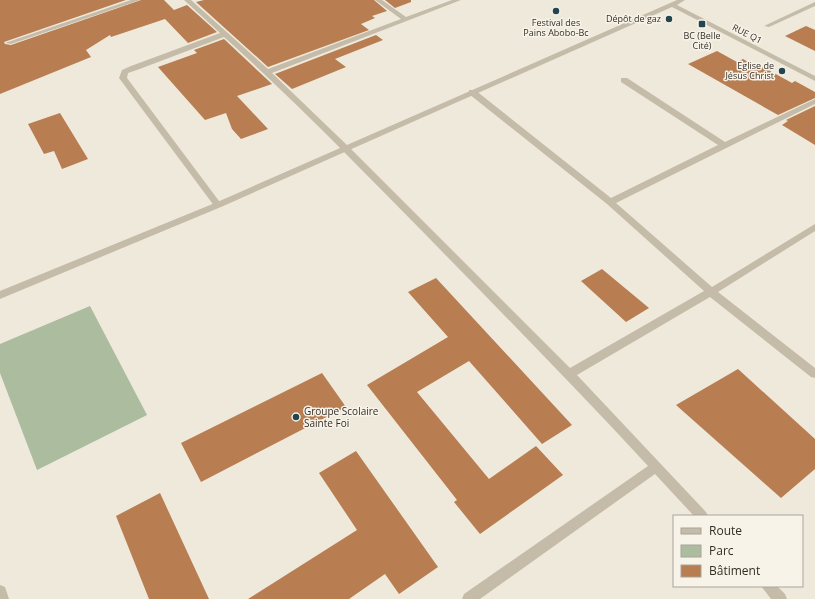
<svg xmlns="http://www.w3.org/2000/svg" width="815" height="599" font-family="'Open Sans',sans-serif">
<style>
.green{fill:#acbc9e}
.building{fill:#b87d51}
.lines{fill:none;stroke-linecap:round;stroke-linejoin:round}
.service{fill:#c5bba9;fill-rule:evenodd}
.minor{fill:#c5bba9;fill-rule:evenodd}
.tertiary{fill:#c5bba9;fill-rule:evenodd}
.poi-dot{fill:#234550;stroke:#f7f3e8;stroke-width:1.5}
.labels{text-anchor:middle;stroke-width:3;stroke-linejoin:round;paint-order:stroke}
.far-poi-label{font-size:9px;fill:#342e28;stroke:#f7f3e8;text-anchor:end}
.far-street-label{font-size:9px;fill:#342e28;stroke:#f7f3e8}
.poi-label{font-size:10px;fill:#342e28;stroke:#f7f3e8;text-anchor:start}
</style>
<rect width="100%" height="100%" fill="#efe9dc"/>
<!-- green -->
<path class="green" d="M90 306 147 415 37 470 0 373V344Z"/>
<!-- building -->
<path class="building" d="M0 0H126L4 42 5 44 11 45 141 0H164L174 10 187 5 217 32 188 43 165 19 111 37 110 35 86 50 91 57 0 94Z
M204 0H374L387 11 372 16 375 18 361 24 369 30 268 67 196 2Z
M385 0H411V2L395 8Z
M806 26 815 30V51L785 36Z
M376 35 383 40 335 59 346 67 292 89 275 74Z
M224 39 272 84 237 96 268 129 241 139 232 129 226 113 205 120 158 67 197 53 194 50Z
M717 51 737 62 743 59 760 69 763 67 792 83 795 81 815 92V98L778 115 688 64Z
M815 106V145L782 125 788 121 786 120Z
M60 113 88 159 62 169 54 151 44 154 28 124Z
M602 269 649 308 626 322 581 281Z
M436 278 572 425 542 444 469 361 417 392 489 479 536 446 563 475 480 534 454 502 457 500 367 385 448 337 408 292Z
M738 369 815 439V469L781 498 676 405Z
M322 373 346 407 201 482 181 443Z
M356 451 438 567 399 594 385 574 349 599H248L357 530 319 473Z
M160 493 209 599H149L116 516Z"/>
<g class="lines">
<!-- service -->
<path class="service" d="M815 2V6L769 27 764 26Z"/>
<!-- minor -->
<path class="minor" d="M131 0H140L11 44 5 43Z
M184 0H191L268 69 401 19 375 0H382L406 17 452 0H461L272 73 348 146 570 368 704 291 607 204 469 94V90H475L611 198 718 145 621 82V78H627L725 142 815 99V104L616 203 712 287 815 224V231L718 292 815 368V378L811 377 710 297 577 375 706 512 708 516H694L655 474 480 599H462L464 594 648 466C575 387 500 311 425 234 359 167 294 100 224 37L137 70 128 73 127 78 222 205 218 208 215 207 119 78 122 70 131 66 220 33Z
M0 585 5 587 9 599H0Z
M761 586H777L785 594 787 599H771Z"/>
<!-- tertiary -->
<path class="tertiary" d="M677 0H685L677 5 815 76V81L672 7 221 207 0 299V291L215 203Z"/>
</g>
<!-- markers -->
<g class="poi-dot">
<circle cx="556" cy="11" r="4"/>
<circle cx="669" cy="19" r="4"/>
<rect x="698" y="20" width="8" height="8" rx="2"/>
<circle cx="782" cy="71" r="4"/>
<circle cx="296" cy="417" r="4"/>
</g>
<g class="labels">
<!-- far-poi labels -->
<g class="far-poi-label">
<text x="661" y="22">Dépôt de gaz</text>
<text x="556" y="26" text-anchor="middle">Festival des<tspan x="556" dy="10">Pains Abobo-Bc</tspan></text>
<text x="702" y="39" text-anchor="middle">BC (Belle<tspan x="702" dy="10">Cité)</tspan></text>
<text x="774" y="69">Eglise de<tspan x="774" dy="10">Jésus Christ</tspan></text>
</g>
<!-- far-street labels -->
<g class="far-street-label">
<text transform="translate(747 34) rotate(27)" y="3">RUE Q1</text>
</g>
<!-- poi labels -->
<g class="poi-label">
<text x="304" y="415">Groupe Scolaire<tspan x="304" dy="12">Sainte Foi</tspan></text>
</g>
</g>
<!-- legend -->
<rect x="673" y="515" width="130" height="72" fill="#f7f3e8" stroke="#a9a49b"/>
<rect x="681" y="528" width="20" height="6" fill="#c5bba9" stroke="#a9a49b"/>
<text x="709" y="535" font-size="12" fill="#342e28">Route</text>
<rect x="681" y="545" width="20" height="12" fill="#acbc9e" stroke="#a9a49b"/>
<text x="709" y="555" font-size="12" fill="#342e28">Parc</text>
<rect x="681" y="565" width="20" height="12" fill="#b87d51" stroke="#a9a49b"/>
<text x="709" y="575" font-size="12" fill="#342e28">Bâtiment</text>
</svg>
